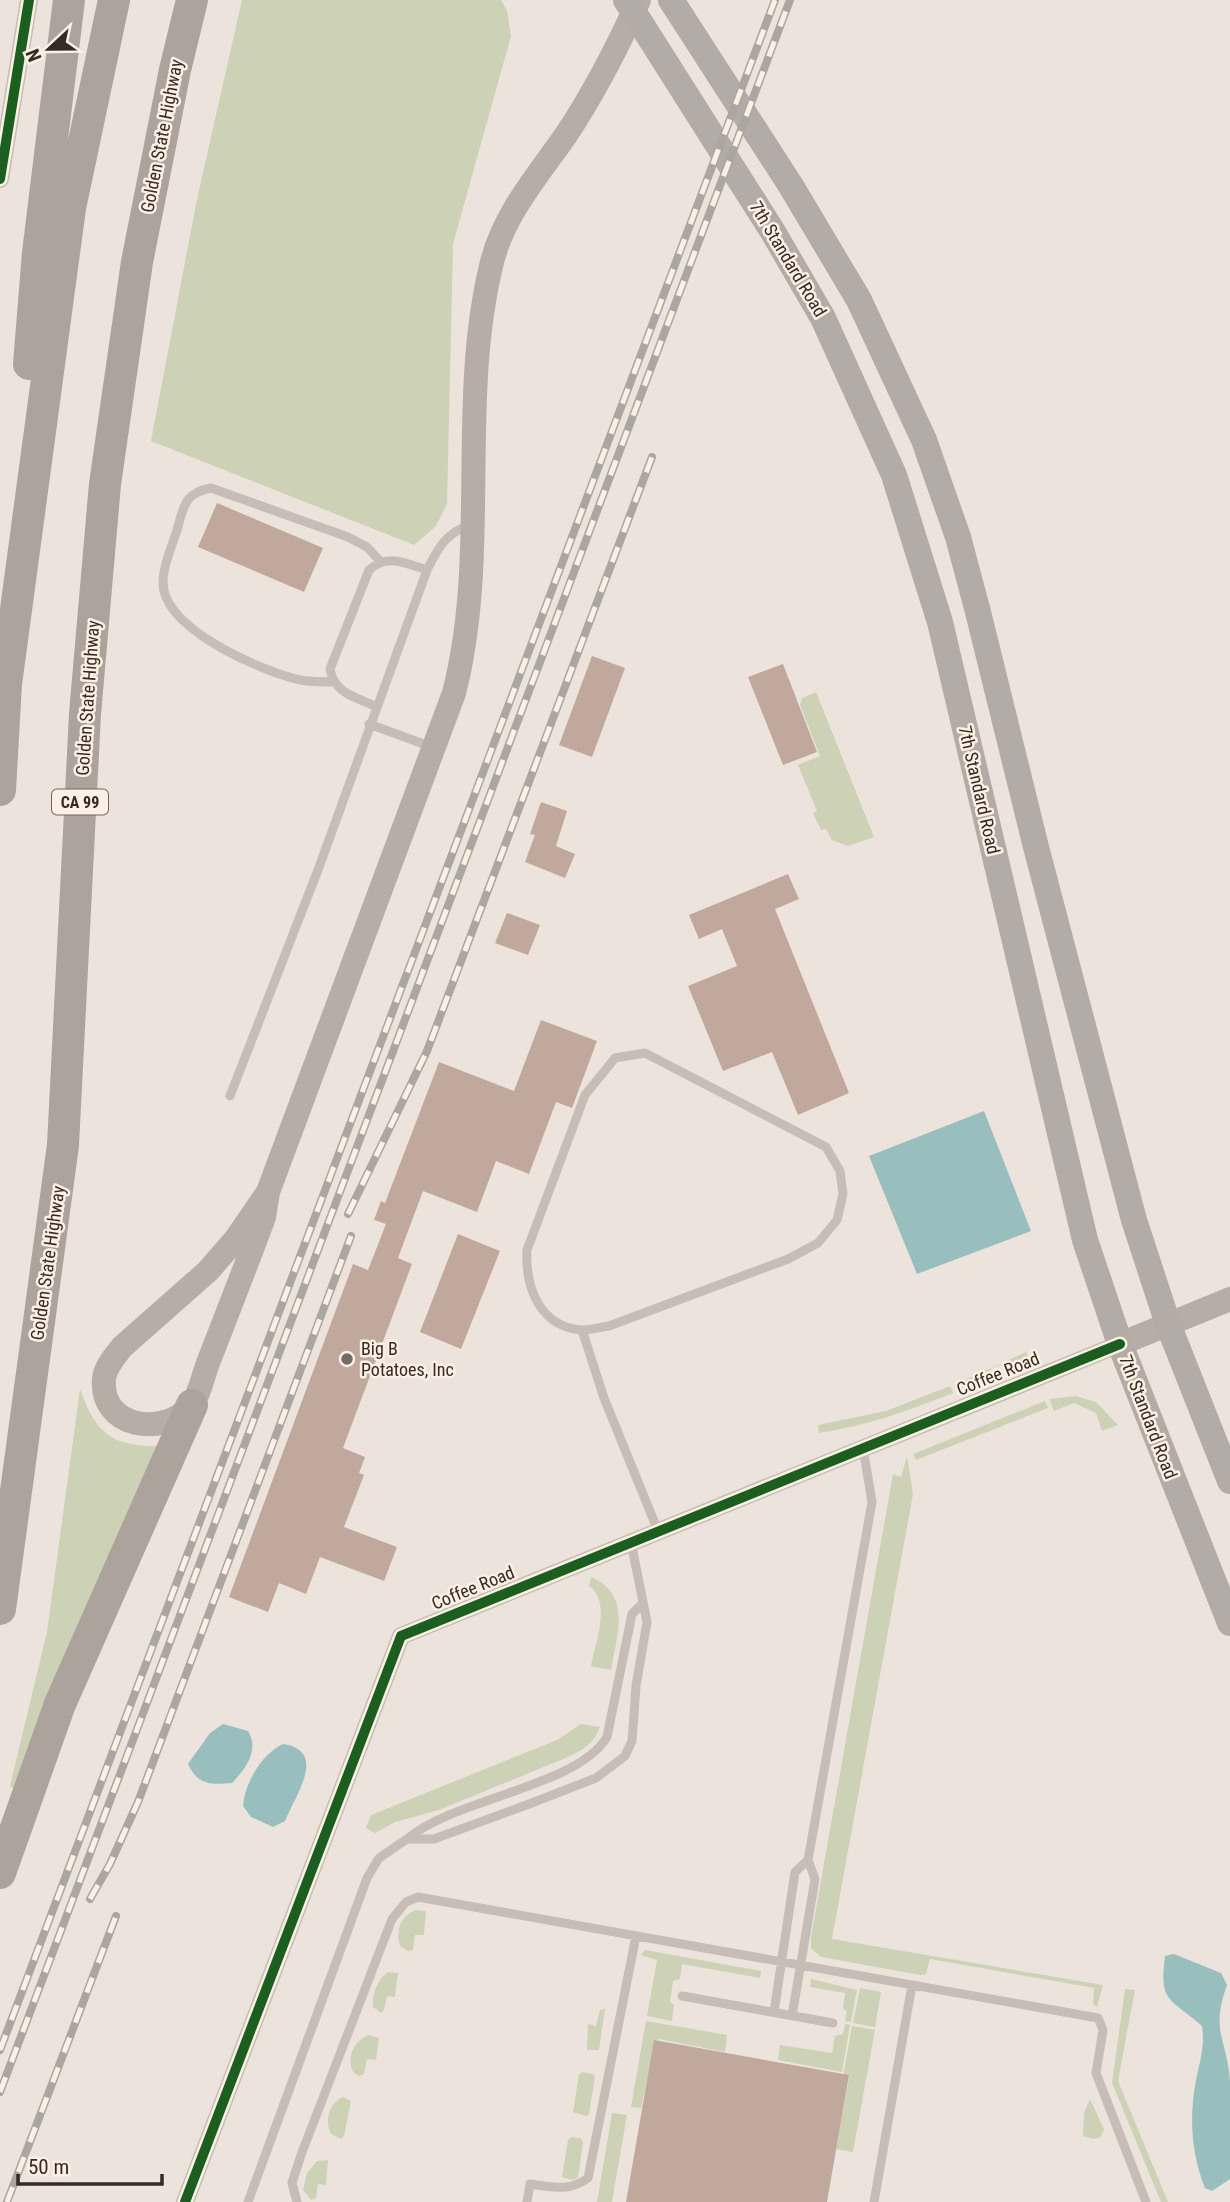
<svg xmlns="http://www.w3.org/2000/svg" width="1230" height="2202" font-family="'Roboto Condensed',sans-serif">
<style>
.green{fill:#cdd1b6}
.water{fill:#98bebe}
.building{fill:#c1a89d}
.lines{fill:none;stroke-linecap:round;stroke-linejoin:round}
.lane{stroke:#c5bdb6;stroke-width:9}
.street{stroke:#c5bdb6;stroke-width:18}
.secondary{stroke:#b5ada6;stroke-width:24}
.primary{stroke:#b3aba5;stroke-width:26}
.highway{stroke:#aba39c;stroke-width:32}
.rail-casing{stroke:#aca6a0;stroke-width:8}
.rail{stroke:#faf0e3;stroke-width:5;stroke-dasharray:16;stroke-linecap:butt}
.cycleway-casing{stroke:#faf0e3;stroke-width:15}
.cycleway{stroke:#1b5e20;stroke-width:10}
.poi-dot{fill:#756b65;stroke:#faf0e3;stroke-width:2.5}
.labels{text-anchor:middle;stroke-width:5;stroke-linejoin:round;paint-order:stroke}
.shield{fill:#faf0e3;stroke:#70655e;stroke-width:2}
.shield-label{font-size:16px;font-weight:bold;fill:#352a25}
.street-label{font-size:18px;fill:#352a25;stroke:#faf0e3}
.poi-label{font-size:18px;fill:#352a25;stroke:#faf0e3;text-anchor:start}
</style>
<rect width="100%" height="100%" fill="#ece4dc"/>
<!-- green -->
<path class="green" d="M242 0H501L507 11 511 36 453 244 447 504 436 526 414 545 151 441 197 199Z
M816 692 874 837 848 846 832 840 826 829 821 830 813 813 817 811 798 765 820 756 800 705 802 698Z
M1026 1352 1030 1360 1006 1371 1002 1364 990 1369 993 1377 957 1392 954 1385Z
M950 1386 953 1393C908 1411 866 1426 819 1433L818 1425 886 1411Z
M80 1389C96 1435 113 1447 162 1446L15 1790 10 1786 47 1632Z
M1076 1396 1096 1402 1118 1425 1102 1431 1096 1413 1074 1403 1054 1411 1049 1399Z
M1045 1401 1048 1408 916 1460 913 1454Z
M907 1456 913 1494 832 1939 1103 1985 1097 2007 1093 2004 1094 1988 930 1959 926 1974 920 1975 821 1957 811 1948V1937L893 1474 901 1477Z
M591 1577C632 1594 617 1635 611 1670L591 1666C595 1643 612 1602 589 1586Z
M581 1724 600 1727C594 1743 583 1750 568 1757L439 1810 395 1822 375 1833 366 1828 371 1815 557 1740Z
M416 1910 426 1911 424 1935H415L413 1950 408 1951 400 1946C395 1931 401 1915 416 1910Z
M645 1950 761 1971 760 1978 682 1964 680 1979 673 1981 670 2002 674 2005 672 2021 647 2016 657 1960 641 1955Z
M388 1972 398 1973 395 1997 387 1996 384 2010 381 2013 373 2007C372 1994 377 1980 388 1972Z
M811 1979 857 1990 851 2022 845 2021 847 2012 843 2008 845 1993 810 1987Z
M860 1988 881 1992 875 2027 853 2023Z
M1125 1989 1135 1990 1118 2081 1168 2202H1161L1112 2083Z
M605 2009 599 2050H587L588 2024 596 2026 600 2010Z
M646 2021 727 2035 725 2052 659 2039 655 2042 641 2108 631 2107Z
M845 2024 850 2025 842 2072 778 2060 780 2045 832 2053 835 2036 843 2034Z
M852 2026 875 2030 853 2152 836 2149 849 2078 844 2076V2071Z
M369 2035 379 2038 376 2060 367 2059 364 2074 359 2076 353 2072C346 2057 354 2040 369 2035Z
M583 2072 593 2074 595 2077 589 2114 586 2116 573 2112 579 2074Z
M343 2097 351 2101 344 2136 341 2139 331 2134C324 2121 329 2103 343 2097Z
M1090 2099 1104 2129 1101 2137 1094 2139 1083 2136 1084 2113Z
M612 2113 627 2115 612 2202H597Z
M572 2137 582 2139 583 2143 578 2177 573 2180 562 2177 568 2140Z
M328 2160 326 2185 318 2184 316 2198 311 2200 303 2190 307 2173 317 2161Z"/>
<!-- water -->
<path class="water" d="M984 1111 1031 1231 917 1274 869 1156Z
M223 1724 248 1731C260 1750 245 1770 232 1783 210 1785 198 1785 188 1764L210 1733Z
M283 1744C328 1751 296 1794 285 1821L273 1827 251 1817 243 1806C245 1782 262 1754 283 1744Z
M1174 1954 1221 1973 1227 1985C1210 2032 1227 2038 1230 2081 1230 2113 1230 2147 1230 2179L1212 2191 1205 2188C1191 2153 1189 2117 1196 2080 1200 2061 1205 2046 1202 2026 1169 1997 1159 2003 1165 1956Z"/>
<!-- building -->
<path class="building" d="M217 503 323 548 304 592 198 547Z
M592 656 625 668 592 757 559 745Z
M783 664 817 752 783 765 748 677Z
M541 802 567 811 556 846 575 854 565 878 525 862 535 835 530 834Z
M788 874 799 899 775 909 849 1093 798 1115 772 1052 723 1071 688 986 737 966 722 929 699 939 689 915Z
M507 913 540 925 528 955 495 943Z
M541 1020 597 1041 572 1108 556 1102 529 1174 496 1161 477 1212 423 1191 398 1258 412 1264 343 1448 365 1457 359 1473 364 1475 344 1527 397 1547 384 1581 320 1557 306 1594 279 1583 268 1612 229 1597 353 1264 368 1270 386 1224 374 1220 381 1201 385 1203 439 1062 514 1091Z
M458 1234 500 1251 461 1349 420 1332Z
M654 2040 849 2075 827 2202H626Z"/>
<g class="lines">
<!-- lane -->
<path class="lane" d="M333 682C322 682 311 682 300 680 262 671 182 636 166 597 157 577 171 550 177 530 184 506 184 493 211 488L348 537 367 547 379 560
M375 706C355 697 334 693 330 669L369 570C387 553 405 563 427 570
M369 724 432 747
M645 1053 826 1147 840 1171 843 1194 837 1220 818 1243 788 1259 609 1326C601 1327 591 1330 582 1330 539 1327 525 1286 527 1250L585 1095 615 1058Z
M230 1096 318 870 427 570C439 546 446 533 472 524
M582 1330 604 1398 658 1531
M631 1542 647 1622 636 1686 632 1741 625 1756 596 1778 529 1804 434 1839H407C455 1798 577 1787 607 1737L632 1614 641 1605
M682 1996 833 2023
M774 2012 795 1872 808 1860
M792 2016 815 1879 808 1860 872 1502 863 1448
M248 2202 367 1878 379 1858 407 1839
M297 2202 292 2183 301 2155 392 1919 406 1902 418 1897 1098 2018 1103 2030 1096 2073 1146 2202
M527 2202 530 2184C553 2187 569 2192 588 2178L636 1936
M874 2202 912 1985"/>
<!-- street -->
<path class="street" d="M0 179 29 0
M185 2202 401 1636 1120 1344"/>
<!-- secondary -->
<path class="secondary" d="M268 1192 235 1240 208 1271 122 1347C115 1356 105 1367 104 1379 100 1428 162 1437 190 1407 199 1397 203 1376 208 1363 227 1314 246 1266 264 1217L268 1192 454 693C490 552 457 403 492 262 504 214 538 175 566 135 594 93 618 46 639 0
M1120 1344 1230 1299"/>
<!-- primary -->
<path class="primary" d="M626 0 773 232 823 318 894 475 940 622 1085 1240 1120 1344 1230 1623
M671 0 791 186 859 300 924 440 958 537 978 612 1036 847 1134 1220 1168 1324 1230 1481"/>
<!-- highway -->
<path class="highway" d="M29 364 38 253 69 0
M0 790 6 684 70 208 114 0
M0 1609 63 1145 85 714 105 484 137 262 175 70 192 0
M0 1873 60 1704 192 1405"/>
<!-- rail casing -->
<g class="rail-casing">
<path id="rail" d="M348 1214 427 1051 652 457
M90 1899 110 1864 138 1802 351 1236
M0 2050 775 0
M0 2092 790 0
M7 2202 116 1916"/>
</g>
<!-- rail -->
<use href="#rail" class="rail"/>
<!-- cycleway casing -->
<g class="cycleway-casing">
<path id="cycleway" d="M0 179 29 0
M185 2202 401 1636 1120 1344"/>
</g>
<!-- cycleway -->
<use href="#cycleway" class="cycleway"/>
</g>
<!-- markers -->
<circle class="poi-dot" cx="347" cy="1359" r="7"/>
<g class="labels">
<!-- shield labels -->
<rect class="shield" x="52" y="789.5" width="56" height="25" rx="5"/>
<g class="shield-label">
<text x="80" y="808">CA 99</text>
</g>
<!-- street labels -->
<g class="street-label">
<text transform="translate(162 136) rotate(-79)" y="6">Golden State Highway</text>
<text transform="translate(788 259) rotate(59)" y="6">7th Standard Road</text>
<text transform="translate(88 698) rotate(-86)" y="6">Golden State Highway</text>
<text transform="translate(979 790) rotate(77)" y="6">7th Standard Road</text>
<text transform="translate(48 1263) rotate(-82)" y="6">Golden State Highway</text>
<text transform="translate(998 1374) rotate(-22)" y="6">Coffee Road</text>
<text transform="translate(1148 1417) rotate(69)" y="6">7th Standard Road</text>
<text transform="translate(473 1588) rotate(-22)" y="6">Coffee Road</text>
</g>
<!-- poi labels -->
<g class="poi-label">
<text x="361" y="1355">Big B<tspan x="361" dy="21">Potatoes, Inc</tspan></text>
</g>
</g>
<!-- north arrow -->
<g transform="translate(49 49) rotate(248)" stroke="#faf0e3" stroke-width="5" paint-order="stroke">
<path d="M0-5L12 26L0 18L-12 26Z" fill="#352a25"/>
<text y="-10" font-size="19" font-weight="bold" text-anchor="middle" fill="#352a25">N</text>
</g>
<!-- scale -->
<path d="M18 2174v10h144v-10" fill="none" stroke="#352a25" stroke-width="3.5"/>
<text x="28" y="2174" font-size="21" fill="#352a25" stroke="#faf0e3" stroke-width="5" paint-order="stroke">50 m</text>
</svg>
